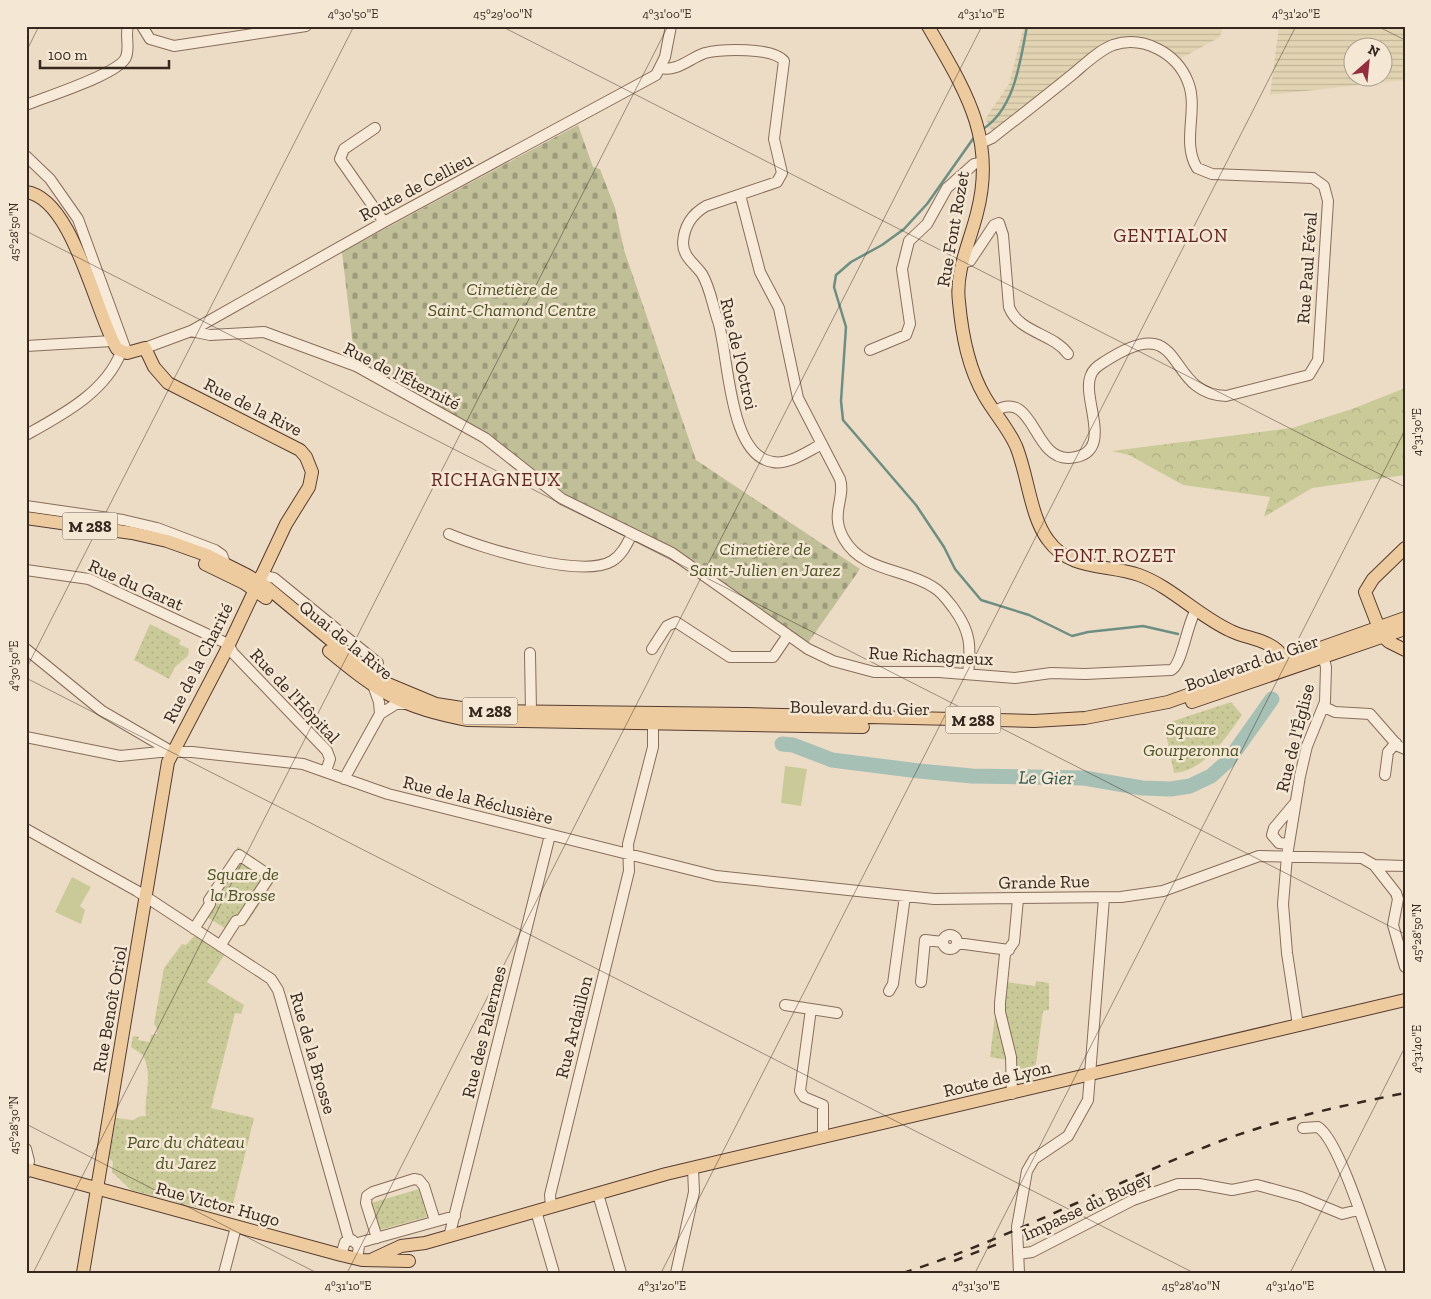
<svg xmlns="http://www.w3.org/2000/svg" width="1431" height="1299" font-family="'Zilla Slab',serif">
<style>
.farmland{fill:url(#farmland-rules);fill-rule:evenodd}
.green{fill:#caca99}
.forest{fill:url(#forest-crowns)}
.cemetery{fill:url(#cemetery-stones)}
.park{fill:url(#park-dots)}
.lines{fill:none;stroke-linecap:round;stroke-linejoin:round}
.stream{stroke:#6d8e82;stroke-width:2.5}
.river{stroke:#a6c0b5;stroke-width:15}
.minor-casing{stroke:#876d5b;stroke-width:12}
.major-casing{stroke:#553c30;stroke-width:14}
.minor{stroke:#f8ead8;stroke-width:10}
.major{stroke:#eecb9e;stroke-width:12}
.rail{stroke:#37281f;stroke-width:2.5;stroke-dasharray:9 9;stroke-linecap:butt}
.ticks{fill:none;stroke:#37281f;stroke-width:1;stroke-opacity:0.45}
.labels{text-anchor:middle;stroke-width:5;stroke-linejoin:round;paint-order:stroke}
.shield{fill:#f4e7d4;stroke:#706155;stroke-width:1}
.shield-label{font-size:16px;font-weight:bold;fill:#37281f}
.street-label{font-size:18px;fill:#37281f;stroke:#f4e7d4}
.park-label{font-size:18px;font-style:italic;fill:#4e5326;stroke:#f4e7d4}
.neighbourhood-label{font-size:19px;letter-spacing:1px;fill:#632520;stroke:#f4e7d4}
.water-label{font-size:19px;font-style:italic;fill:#2f574f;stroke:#f4e7d4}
.neatline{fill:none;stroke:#37281f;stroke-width:2}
.ticks-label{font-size:12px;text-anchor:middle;fill:#37281f}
</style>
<defs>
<pattern id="farmland-rules" width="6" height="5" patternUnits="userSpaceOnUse" patternTransform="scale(1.25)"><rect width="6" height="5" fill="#e2d4b2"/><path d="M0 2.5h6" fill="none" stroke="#c2b699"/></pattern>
<pattern id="forest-crowns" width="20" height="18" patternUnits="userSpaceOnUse" patternTransform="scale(1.25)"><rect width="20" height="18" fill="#caca99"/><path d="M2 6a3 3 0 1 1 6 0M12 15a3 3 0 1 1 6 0" fill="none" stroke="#aeae83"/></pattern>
<pattern id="cemetery-stones" width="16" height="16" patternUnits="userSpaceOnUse" patternTransform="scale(1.25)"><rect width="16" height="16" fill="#c0bf98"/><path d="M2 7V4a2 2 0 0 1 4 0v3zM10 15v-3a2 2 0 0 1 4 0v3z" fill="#9d9b7b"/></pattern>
<pattern id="park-dots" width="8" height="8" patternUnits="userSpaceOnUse" patternTransform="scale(1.25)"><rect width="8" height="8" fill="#caca99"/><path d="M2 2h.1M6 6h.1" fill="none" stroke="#aeae83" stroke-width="1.8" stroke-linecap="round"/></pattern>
</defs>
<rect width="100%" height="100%" fill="#eddcc5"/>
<!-- farmland -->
<path class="farmland" d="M1024 26H1223L1220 37 1178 60 1159 46 1116 40 993 133 985 119 1009 84Z
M1279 26H1405V80L1270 95ZM1354 48H1384V78H1354Z"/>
<!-- green -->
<path class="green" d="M785 766 807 769 801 806 781 803Z
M72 877 91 887 80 906 85 910 81 924 55 912Z"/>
<!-- forest -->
<path class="forest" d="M1405 388V475L1312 488 1264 517 1270 497 1183 485 1129 455 1112 451 1292 428 1352 409Z"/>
<!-- cemetery -->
<path class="cemetery" d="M578 125 593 167 600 169 615 208 624 250 696 460 860 569 808 643 669 548 582 508 486 433 434 407 437 402 427 396 426 385 414 384 407 381 394 383 355 362 342 252Z"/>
<!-- park -->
<path class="park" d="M150 624 181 640 179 644 189 649 188 656 175 667 169 679 134 660Z
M1231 702 1242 715C1226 738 1204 771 1174 773L1164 724Z
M238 847 279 874 245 926 241 924 234 934 199 912 206 901 204 899Z
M195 935 225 954 207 982 244 1005 241 1014 235 1013 211 1108 254 1118 230 1216 131 1190 112 1172 113 1162 109 1158 116 1118 133 1120 141 1116H146C143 1097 154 1078 143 1055L131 1047 133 1036 139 1037 138 1040 150 1042 151 1035 157 1034V1028L154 1024 164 968 182 944 186 945Z
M999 981 1035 986 1036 981 1049 983V1010L1043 1011 1034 1079 1004 1086 1007 1060 990 1057Z
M419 1189 427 1217 379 1230 371 1203Z"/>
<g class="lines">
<!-- stream -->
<path class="stream" d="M983 129C1015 108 1020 62 1027 26
M975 136 927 204 904 229 882 245 851 262 836 275 834 287 846 327 841 401 843 420 916 505 944 547 955 569 981 600 1029 615 1072 636 1088 632 1143 626 1178 634"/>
<!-- river -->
<path class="river" d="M782 744 793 745 832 760 919 771 972 776 1084 778 1142 788 1171 789 1190 786 1211 776 1228 761 1272 699"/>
<!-- minor casing -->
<g class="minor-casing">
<path id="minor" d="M142 26 150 39 174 46 306 26
M661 68C677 72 690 58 705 53 722 49 773 47 784 61L774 139 782 173 777 182 706 206C692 214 684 226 683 243 683 257 695 264 702 274 710 287 713 307 718 321 729 355 728 456 773 462 789 465 808 451 822 444
M26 105C45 97 120 74 126 57 130 47 125 36 128 26
M375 128 344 149 340 159 384 222
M981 143 992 138C1019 117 1046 96 1073 74 1085 64 1098 51 1113 45 1143 35 1177 53 1188 82 1199 109 1181 142 1197 168L1212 174 1313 178 1324 186 1328 201 1318 360 1309 375 1226 396C1162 394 1189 306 1104 362 1099 365 1093 369 1091 375 1080 398 1118 455 1069 458 1033 460 1034 388 995 411
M26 156 50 179 78 219 127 353
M740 195 760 272 779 308 798 398 840 479C846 499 829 513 844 539 863 572 904 568 933 587 942 592 948 601 954 609 971 632 971 647 968 674
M962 263 970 261 994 225 999 223 1003 235 1009 307C1019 333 1053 333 1068 354
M191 331 210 335 264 332 356 366 485 438 562 499 672 553 808 649 833 661 874 672H939L1015 678 1051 673 1085 674 1171 670C1182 666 1187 623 1196 610
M26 346 112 341
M145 348 191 331 384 222 656 75 665 57 671 26
M870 350 906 335 910 324 902 269 909 241 927 224 947 188 974 164 982 162
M26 435C62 415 106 392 121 352
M26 506 123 520 157 528 215 550 222 555 225 563
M449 534C481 548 582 579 612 561 622 555 627 544 632 534
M26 570 89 579 228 644 233 653 327 751 330 759 326 771
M261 575 274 578 378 663
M26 649 102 711 169 750
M652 649 667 626 676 622 730 657H773L788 635
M530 653 531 712
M374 688 379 702 380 714
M1324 707 1335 712 1370 714 1398 746 1405 749
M26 737 120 756 160 752H192L303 764 388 794 716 876 934 899 1121 897 1163 891 1259 856 1362 858 1374 865 1396 893 1398 899 1393 925 1405 967
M1385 775 1388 752 1396 743
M344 779 380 714 396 704H405
M26 829 137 891 271 979 278 990 281 1000 349 1240
M1289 844 1279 843 1272 835 1274 828 1295 803
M1374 865 1405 866
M194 929 210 904 209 900 239 855 270 876 241 920 236 921 220 946
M943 942a7 7 0 1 1 14 0a7 7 0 1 1-14 0Z
M957 943 1009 950
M921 982 925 940 943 942
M889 991 893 984 905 896
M785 1005 811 1009
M1298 1025 1287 953 1283 904 1287 856 1300 776 1307 746 1325 702 1326 667 1322 652
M1012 1094 1011 1057 1000 1012V1003L1005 954 1014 942 1018 899
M1303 1128 1318 1127C1340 1141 1370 1243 1381 1273
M823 1138V1105L804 1097 800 1091 811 1009 837 1013
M26 1149 29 1161 26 1173
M598 1194 621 1273
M551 1207 550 1195 629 871 628 844 653 747V716
M536 1211 554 1273
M449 1237 550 835
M377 1238 366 1203 367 1196 373 1192 414 1179 419 1180 424 1186 435 1221
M358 1243 455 1216
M1018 1254 1032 1252 1133 1200 1178 1184H1199L1232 1190 1257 1185 1301 1197 1342 1214 1358 1210
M341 1255 345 1242 352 1240 359 1246 357 1259
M224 1273 236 1227
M676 1273 694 1192 693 1168
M1019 1273 1017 1227 1027 1171 1034 1159 1068 1136 1088 1100 1104 898"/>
</g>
<!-- major casing -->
<g class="major-casing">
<path id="major" d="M928 26C964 89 997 137 977 213 970 242 955 271 959 302 962 335 968 368 985 397 995 414 1008 428 1016 446 1028 475 1030 516 1048 540 1070 571 1107 564 1139 575 1172 587 1198 616 1231 631 1245 638 1265 639 1277 650 1282 654 1284 661 1286 668
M26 192C73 198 95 312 117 349L127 353 145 348 154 367 168 383 300 450 306 457 312 472 309 487 286 524 225 653 168 762 83 1273
M26 518 132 533 167 541 209 556 247 575 268 588 363 667 388 684 436 704 481 711 746 714 1034 721 1085 718 1168 702 1405 618
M1405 548 1373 579 1365 592 1382 636 1389 642 1405 650
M205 564 244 583 266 598
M329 651C380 693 402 708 468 720L863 727
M1192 702 1405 629
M26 1169 341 1255 362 1260 409 1261
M373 1259 401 1246 425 1243 666 1174 1405 1000"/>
</g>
<!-- minor -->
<use href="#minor" class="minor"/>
<!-- major -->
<use href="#major" class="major"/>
<!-- rail -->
<path class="rail" d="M954 1261 1000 1243
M903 1273C1012 1238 1112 1183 1218 1142 1279 1119 1341 1106 1405 1093"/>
</g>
<!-- ticks -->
<path class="ticks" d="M501 26 1405 487M1377 26 1405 40M26 52 39 26M26 231 1405 934M26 669 354 26M26 678 1194 1273M26 1124 317 1273M33 1273 668 26M347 1273 982 26M661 1273 1296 26M975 1273 1405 430M1290 1273 1405 1047"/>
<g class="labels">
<!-- shield labels -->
<g class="shield">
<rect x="62.5" y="512.5" width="55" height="27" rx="4"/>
<rect x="462.5" y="697.5" width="55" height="27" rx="4"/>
<rect x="945.5" y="706.5" width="55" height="27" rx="4"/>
</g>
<g class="shield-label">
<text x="90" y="532">M 288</text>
<text x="490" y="717">M 288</text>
<text x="973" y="726">M 288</text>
</g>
<!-- street labels -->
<g class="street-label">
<text transform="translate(416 187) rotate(-28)" y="6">Route de Cellieu</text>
<text transform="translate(953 229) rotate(-80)" y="6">Rue Font Rozet</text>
<text transform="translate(1307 268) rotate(-86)" y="6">Rue Paul Féval</text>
<text transform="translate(739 354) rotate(77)" y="6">Rue de l'Octroi</text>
<text transform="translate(402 376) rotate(27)" y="6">Rue de l'Éternité</text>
<text transform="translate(253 407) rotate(27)" y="6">Rue de la Rive</text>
<text transform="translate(136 585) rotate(24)" y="6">Rue du Garat</text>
<text transform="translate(346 640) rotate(39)" y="6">Quai de la Rive</text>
<text transform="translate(931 656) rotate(3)" y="6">Rue Richagneux</text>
<text transform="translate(198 663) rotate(-63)" y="6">Rue de la Charité</text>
<text transform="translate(1252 663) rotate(-19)" y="6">Boulevard du Gier</text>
<text transform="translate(295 696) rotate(47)" y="6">Rue de l'Hôpital</text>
<text transform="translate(860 708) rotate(1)" y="6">Boulevard du Gier</text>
<text transform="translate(1295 738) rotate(-76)" y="6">Rue de l'Église</text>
<text transform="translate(478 800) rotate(14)" y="6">Rue de la Réclusière</text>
<text transform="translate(1044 882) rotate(-1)" y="6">Grande Rue</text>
<text transform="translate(110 1009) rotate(-80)" y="6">Rue Benoît Oriol</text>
<text transform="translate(574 1027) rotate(-76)" y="6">Rue Ardaillon</text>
<text transform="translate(484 1032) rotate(-76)" y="6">Rue des Palermes</text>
<text transform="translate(313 1053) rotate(74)" y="6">Rue de la Brosse</text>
<text transform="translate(997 1079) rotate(-13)" y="6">Route de Lyon</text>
<text transform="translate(218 1204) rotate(15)" y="6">Rue Victor Hugo</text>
<text transform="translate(1087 1206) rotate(-25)" y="6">Impasse du Bugey</text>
</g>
<!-- park labels -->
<g class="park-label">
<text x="512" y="295">Cimetière de<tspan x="512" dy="21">Saint-Chamond Centre</tspan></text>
<text x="765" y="555">Cimetière de<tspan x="765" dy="21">Saint-Julien en Jarez</tspan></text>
<text x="1191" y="735">Square<tspan x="1191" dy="21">Gourperonna</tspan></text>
<text x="243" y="880">Square de<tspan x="243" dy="21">la Brosse</tspan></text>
<text x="186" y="1148">Parc du château<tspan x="186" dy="21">du Jarez</tspan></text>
</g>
<!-- neighbourhood labels -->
<g class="neighbourhood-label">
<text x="1171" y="242">GENTIALON</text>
<text x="496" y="486">RICHAGNEUX</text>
<text x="1115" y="562">FONT ROZET</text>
</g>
<!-- water labels -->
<g class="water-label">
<text transform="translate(1046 777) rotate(1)" y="7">Le Gier</text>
</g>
</g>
<!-- border -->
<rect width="1431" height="1299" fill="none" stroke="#f4e7d4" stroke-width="55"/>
<!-- north arrow -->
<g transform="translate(1368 62) rotate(27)"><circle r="24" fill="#f4e7d4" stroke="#a89b8c"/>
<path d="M0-4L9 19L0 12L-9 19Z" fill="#942e3c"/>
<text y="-8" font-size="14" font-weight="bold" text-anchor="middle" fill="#37281f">N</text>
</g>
<!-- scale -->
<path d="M40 60v8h129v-8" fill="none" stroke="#37281f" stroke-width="2.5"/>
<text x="48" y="60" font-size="15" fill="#37281f" stroke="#f4e7d4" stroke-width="4" paint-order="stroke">100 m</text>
<rect x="28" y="28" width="1376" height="1244" class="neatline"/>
<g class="ticks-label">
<text x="353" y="18">4°30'50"E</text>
<text x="503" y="18">45°29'00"N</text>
<text x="667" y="18">4°31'00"E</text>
<text x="981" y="18">4°31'10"E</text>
<text x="1296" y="18">4°31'20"E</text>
<text transform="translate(14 232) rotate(-90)" y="4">45°28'50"N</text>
<text transform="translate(1417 432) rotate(-90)" y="4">4°31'30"E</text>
<text transform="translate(14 666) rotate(-90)" y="4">4°30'50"E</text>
<text transform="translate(1417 933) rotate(-90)" y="4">45°28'50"N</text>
<text transform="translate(1417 1049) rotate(-90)" y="4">4°31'40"E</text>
<text transform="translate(14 1125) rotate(-90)" y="4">45°28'30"N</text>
<text x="348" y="1290">4°31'10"E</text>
<text x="662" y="1290">4°31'20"E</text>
<text x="976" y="1290">4°31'30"E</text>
<text x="1191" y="1290">45°28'40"N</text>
<text x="1290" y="1290">4°31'40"E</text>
</g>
</svg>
